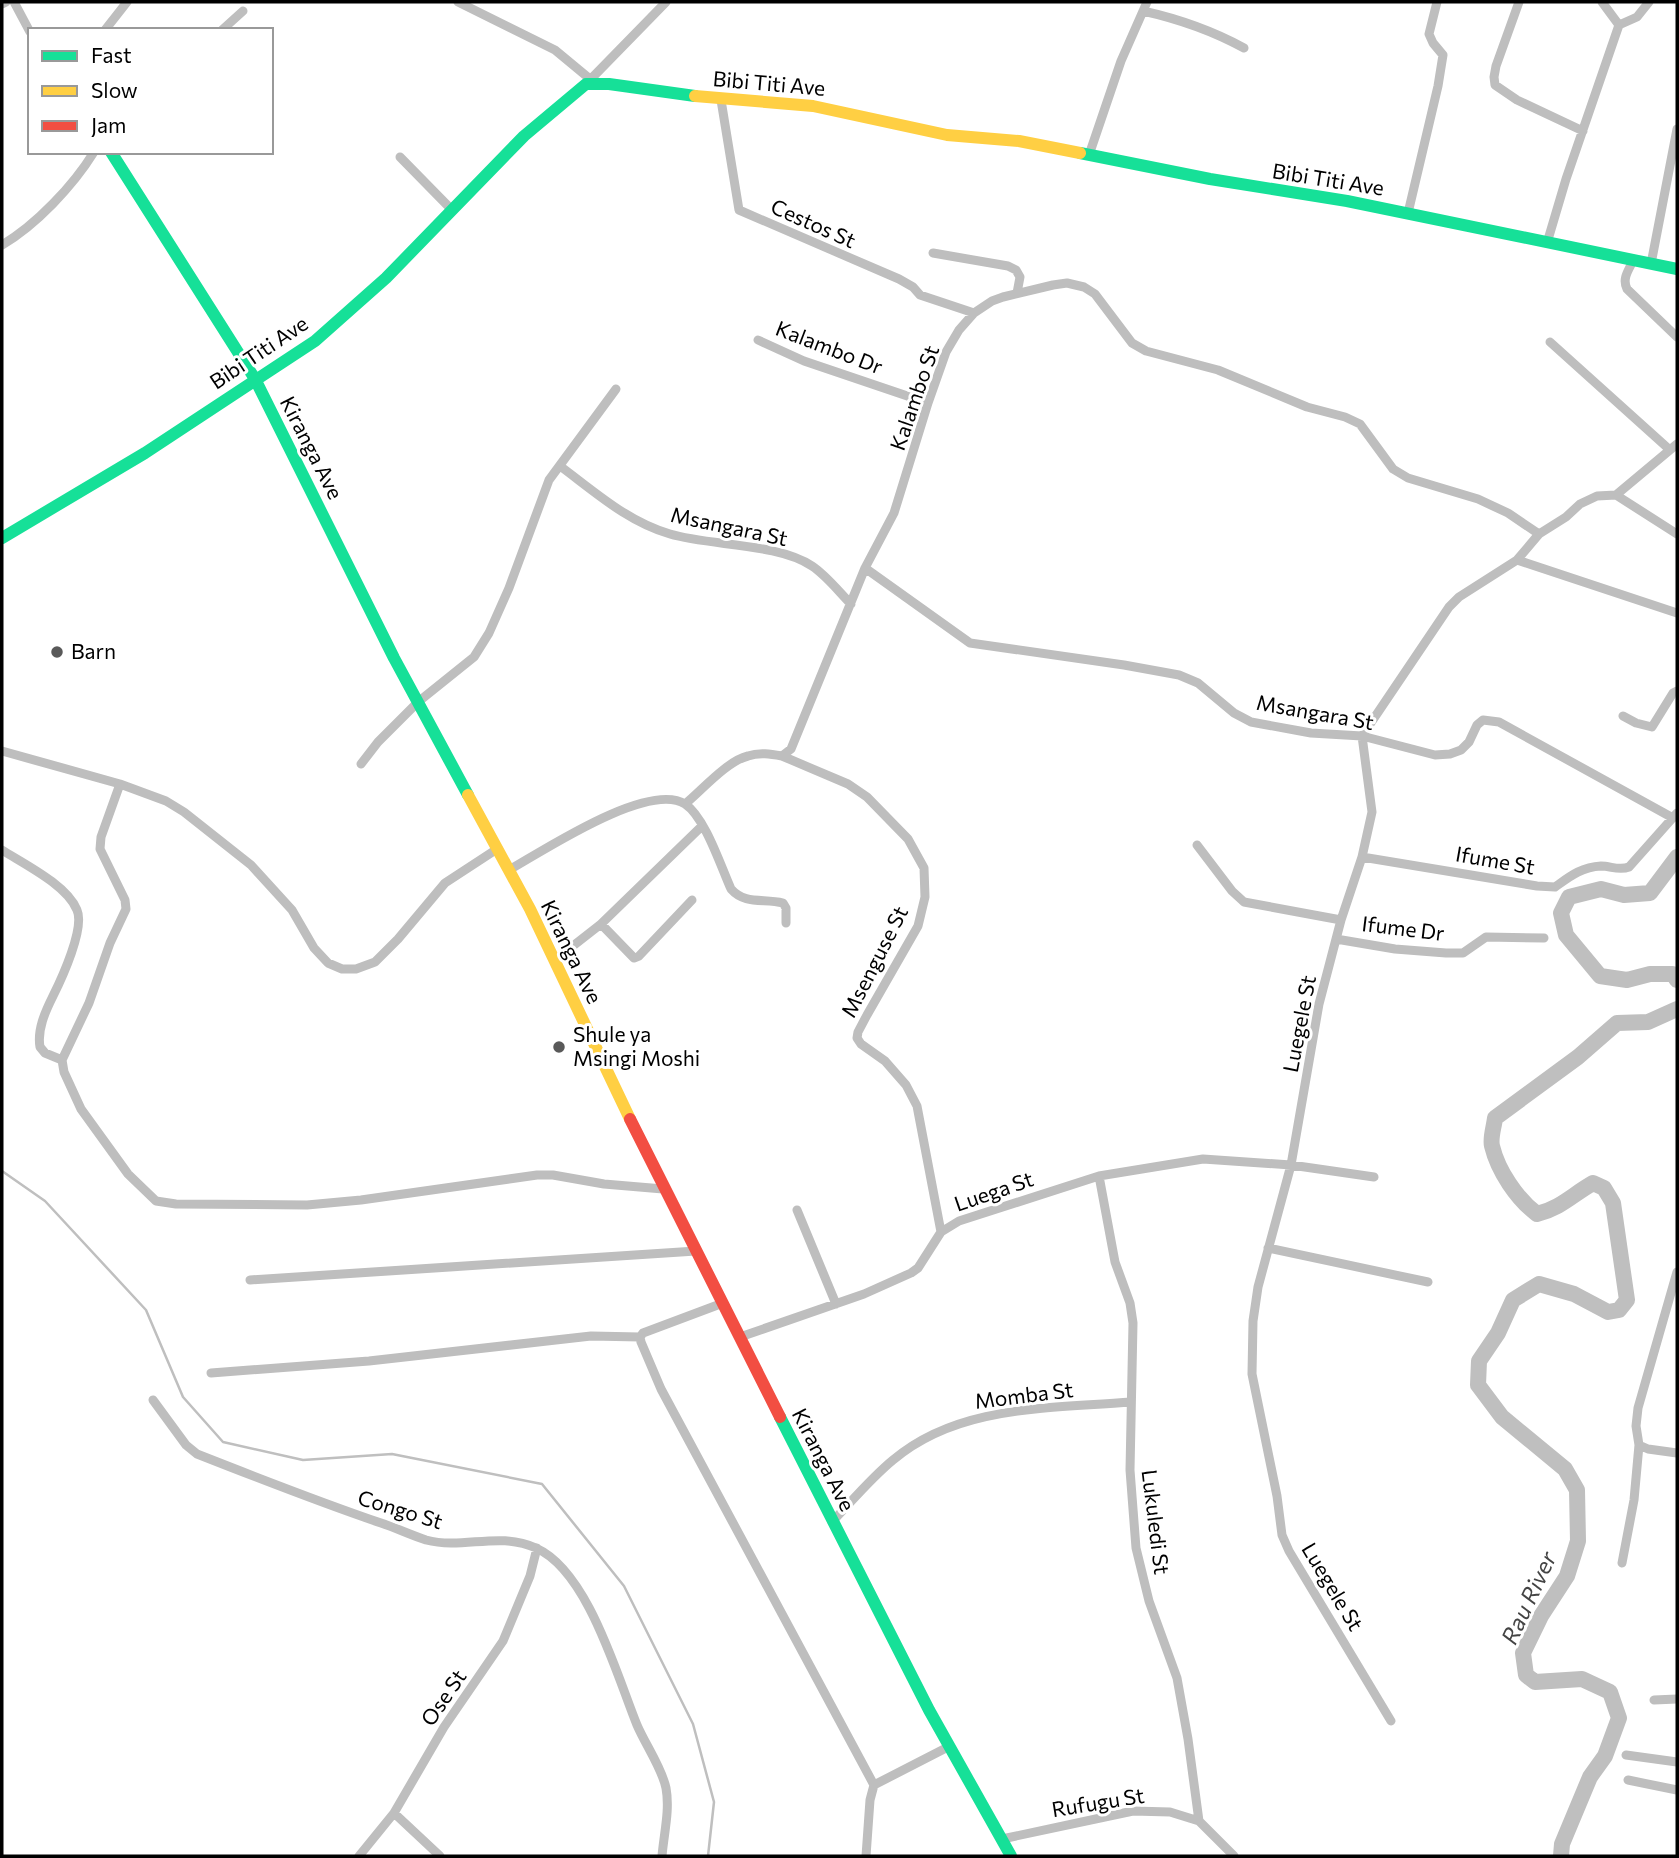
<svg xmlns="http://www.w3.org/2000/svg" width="1679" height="1858" font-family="Commissioner,sans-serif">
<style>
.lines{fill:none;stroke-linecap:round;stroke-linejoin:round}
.stream{stroke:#bfbfbf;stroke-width:2.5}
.river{stroke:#bfbfbf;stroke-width:16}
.street{stroke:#bebebe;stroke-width:9}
.fast{stroke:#16e098;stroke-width:12}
.slow{stroke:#ffcf43;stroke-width:12}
.jam{stroke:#f24e42;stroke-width:12}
.poi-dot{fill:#595959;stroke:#fff;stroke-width:2.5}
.labels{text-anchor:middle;stroke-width:6;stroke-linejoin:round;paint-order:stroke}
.street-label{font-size:21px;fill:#000;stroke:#fff}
.poi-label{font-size:21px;fill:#000;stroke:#fff;text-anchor:start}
.water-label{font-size:23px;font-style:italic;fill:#444;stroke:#fff}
</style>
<rect width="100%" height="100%" fill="#fff"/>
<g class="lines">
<!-- stream -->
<path class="stream" d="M2 1171 45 1201 146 1310 183 1397 223 1442 303 1460 392 1454 542 1484 624 1586 693 1724 714 1802 708 1856"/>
<!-- river -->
<path class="river" d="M1677 857 1650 893 1624 895 1601 889 1569 897 1561 913 1566 935 1600 976 1627 980 1650 974H1673L1677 980
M1561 1856 1562 1844 1590 1777 1605 1756 1619 1718 1610 1692 1582 1679 1535 1682 1526 1675 1523 1653 1541 1616 1567 1576 1578 1541 1577 1490 1565 1469 1502 1417 1478 1385 1479 1361 1498 1333 1513 1300 1539 1284 1574 1294 1608 1312 1619 1310 1627 1300 1613 1203 1604 1188 1593 1183C1572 1195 1561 1208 1537 1214 1517 1199 1498 1171 1492 1146 1490 1138 1494 1127 1495 1118L1578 1057 1617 1023 1648 1022 1677 1009"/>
<!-- street -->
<path class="street" d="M14 2 30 32
M458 2 555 50 590 79
M1519 2 1496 66 1494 77 1495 85 1517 100 1583 131
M2 4 6 2
M1143 11C1179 19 1211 30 1244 48
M1619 25 1637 17 1649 2
M105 30 127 2
M222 30 243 11
M587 83 666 2
M721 100 739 210 899 279 913 287 920 295 974 313
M1089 155 1121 61 1147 2
M400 157 451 209
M1408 213 1438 86 1443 55 1433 43 1429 34 1437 2
M1547 243 1566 179 1619 25 1602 2
M2 245C36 225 73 186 94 152
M933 253 1008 266 1016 270 1020 277 1017 293
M1633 261C1628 271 1622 279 1627 289L1677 337
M1651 264 1677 129
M758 340 804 361 928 403
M1550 342 1670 450
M560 466C595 492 628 522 670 534 710 546 778 543 812 566 827 576 839 592 851 604
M1616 495 1677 444
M1517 560 1677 613
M865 568 970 643 1124 665 1179 675 1198 683 1234 713 1251 722 1311 733 1362 736 1435 755 1450 754 1461 750 1469 742 1477 725 1483 720 1499 722 1673 818
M1623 716 1636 723 1652 727 1673 693 1677 691
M2 751 120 784 166 801 184 812 251 865 292 910 314 948 328 963 342 969H356L375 962 398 939 445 883 497 849
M782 756 848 784 867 797 908 839 924 868 925 897 918 926 867 1015 858 1032 857 1038 861 1044 885 1061 906 1085 917 1106 941 1232
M361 764 378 742 418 702 474 657 489 633 509 588 549 480 616 389
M120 784 101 837 100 849 125 900 126 909 110 943 89 1003 62 1060 64 1072 81 1109 128 1174 156 1201 176 1204 307 1205 361 1200 537 1175H553L604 1184 663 1189
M685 804C702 790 727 761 748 756 759 752 771 754 782 756L791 749 865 568 894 513 928 403 946 352 959 330 974 313 992 301 1003 297 1053 285 1067 283 1084 287 1095 294 1132 343 1146 351 1218 370 1307 407 1345 417 1360 424 1393 469 1408 478 1478 499 1508 513 1539 534
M1197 845 1232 891 1244 902 1341 920
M2 850C24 864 67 885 77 910 85 928 62 978 53 996 45 1012 37 1030 40 1047L45 1053 62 1060
M1362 857 1537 886 1555 887C1569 877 1581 867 1601 866 1611 866 1619 871 1629 867L1677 813
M509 870C543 851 648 781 685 804 705 817 721 867 731 889 745 905 764 898 783 903L786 908V923
M601 924 634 958 639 956 692 900
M1336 939 1395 949 1446 953H1463L1486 937 1544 938
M555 960 601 924 702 826
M1099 1176 1115 1262 1130 1303 1133 1323 1130 1470 1136 1548 1149 1601 1177 1678 1188 1739 1199 1821 1234 1856
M797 1210 836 1304
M1268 1248 1428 1282
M1677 1272 1638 1408 1636 1426 1639 1445 1648 1449 1677 1453
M250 1280 696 1251
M723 1303 643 1333 640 1337 641 1342 661 1389 874 1785
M740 1337 864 1294 911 1273 918 1268 941 1232 959 1221 1099 1176 1203 1159 1291 1165 1374 1177
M211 1373 369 1361 591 1336 640 1337
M153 1400 186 1445 197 1454C258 1478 319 1502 381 1523 396 1528 411 1535 426 1540 464 1550 498 1531 536 1548 588 1571 617 1676 637 1725 645 1744 662 1768 666 1788 670 1810 664 1833 662 1856
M832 1522C852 1501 871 1478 893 1460 959 1404 1050 1409 1131 1402
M1622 1563 1634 1500 1639 1445
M1654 1700 1677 1699
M1391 1721 1289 1551 1282 1535 1277 1496 1252 1374 1253 1321 1258 1287 1291 1165 1319 1004 1341 920 1362 857 1372 812 1362 736 1449 607 1459 597 1517 560 1539 534 1566 517 1580 504 1597 496 1616 495 1677 534
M1626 1755 1677 1762
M1628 1780 1677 1790
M394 1813 440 1856
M1002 1839 1133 1811 1170 1812 1199 1821
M359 1856 394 1813 444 1727 503 1641 530 1576 537 1548
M866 1856 870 1800 874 1785 948 1747"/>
<!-- fast -->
<path class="fast" d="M111 152 255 379 394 658 468 795
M1080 153 1210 179 1347 201 1677 269
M2 538 145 453 315 341 386 278 524 136 586 84H609L695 96
M780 1417 929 1710 1011 1856"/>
<!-- slow -->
<path class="slow" d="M695 96 813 106 947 135 1019 141 1080 153
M468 795 530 909 630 1119"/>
<!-- jam -->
<path class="jam" d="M630 1119 780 1417"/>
</g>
<!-- markers -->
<g class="poi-dot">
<circle cx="57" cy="652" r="7"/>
<circle cx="559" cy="1047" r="7"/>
</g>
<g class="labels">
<!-- street labels -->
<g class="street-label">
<text transform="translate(769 84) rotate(5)" y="7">Bibi Titi Ave</text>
<text transform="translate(1328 180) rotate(9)" y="7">Bibi Titi Ave</text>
<text transform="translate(813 224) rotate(24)" y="7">Cestos St</text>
<text transform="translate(829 348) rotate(21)" y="7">Kalambo Dr</text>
<text transform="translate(259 353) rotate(-34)" y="7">Bibi Titi Ave</text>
<text transform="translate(915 398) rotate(-71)" y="7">Kalambo St</text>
<text transform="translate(311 448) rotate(63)" y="7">Kiranga Ave</text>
<text transform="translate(729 527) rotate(12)" y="7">Msangara St</text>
<text transform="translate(1315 713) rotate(10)" y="7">Msangara St</text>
<text transform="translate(1495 861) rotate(10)" y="7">Ifume St</text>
<text transform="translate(1403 929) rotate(7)" y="7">Ifume Dr</text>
<text transform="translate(571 952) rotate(64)" y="7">Kiranga Ave</text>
<text transform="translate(875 962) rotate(-63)" y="7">Msenguse St</text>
<text transform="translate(1300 1024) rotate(-79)" y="7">Luegele St</text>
<text transform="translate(994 1192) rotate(-19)" y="7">Luega St</text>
<text transform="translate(1024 1396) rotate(-7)" y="7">Momba St</text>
<text transform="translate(823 1460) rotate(63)" y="7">Kiranga Ave</text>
<text transform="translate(400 1510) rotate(17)" y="7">Congo St</text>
<text transform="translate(1155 1522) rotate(83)" y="7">Lukuledi St</text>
<text transform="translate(1332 1587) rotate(59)" y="7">Luegele St</text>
<text transform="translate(444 1698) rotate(-56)" y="7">Ose St</text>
<text transform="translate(1098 1803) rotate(-9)" y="7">Rufugu St</text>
</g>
<!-- poi labels -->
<g class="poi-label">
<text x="71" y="659">Barn</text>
<text x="573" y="1042">Shule ya<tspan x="573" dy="24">Msingi Moshi</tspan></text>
</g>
<!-- water labels -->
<g class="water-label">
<text transform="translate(1529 1598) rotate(-65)" y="8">Rau River</text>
</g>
</g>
<!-- border -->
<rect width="1679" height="1858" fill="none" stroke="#000000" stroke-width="7"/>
<!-- legend -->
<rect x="28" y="28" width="245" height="126" fill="#ffffff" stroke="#999999" stroke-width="2"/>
<rect x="42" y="51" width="35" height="10" fill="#16e098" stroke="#999999" stroke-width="2"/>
<text x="91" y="63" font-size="21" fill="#000000">Fast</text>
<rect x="42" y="86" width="35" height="10" fill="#ffcf43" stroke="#999999" stroke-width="2"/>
<text x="91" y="98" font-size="21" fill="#000000">Slow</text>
<rect x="42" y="121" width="35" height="10" fill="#f24e42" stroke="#999999" stroke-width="2"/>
<text x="91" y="133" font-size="21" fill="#000000">Jam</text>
</svg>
